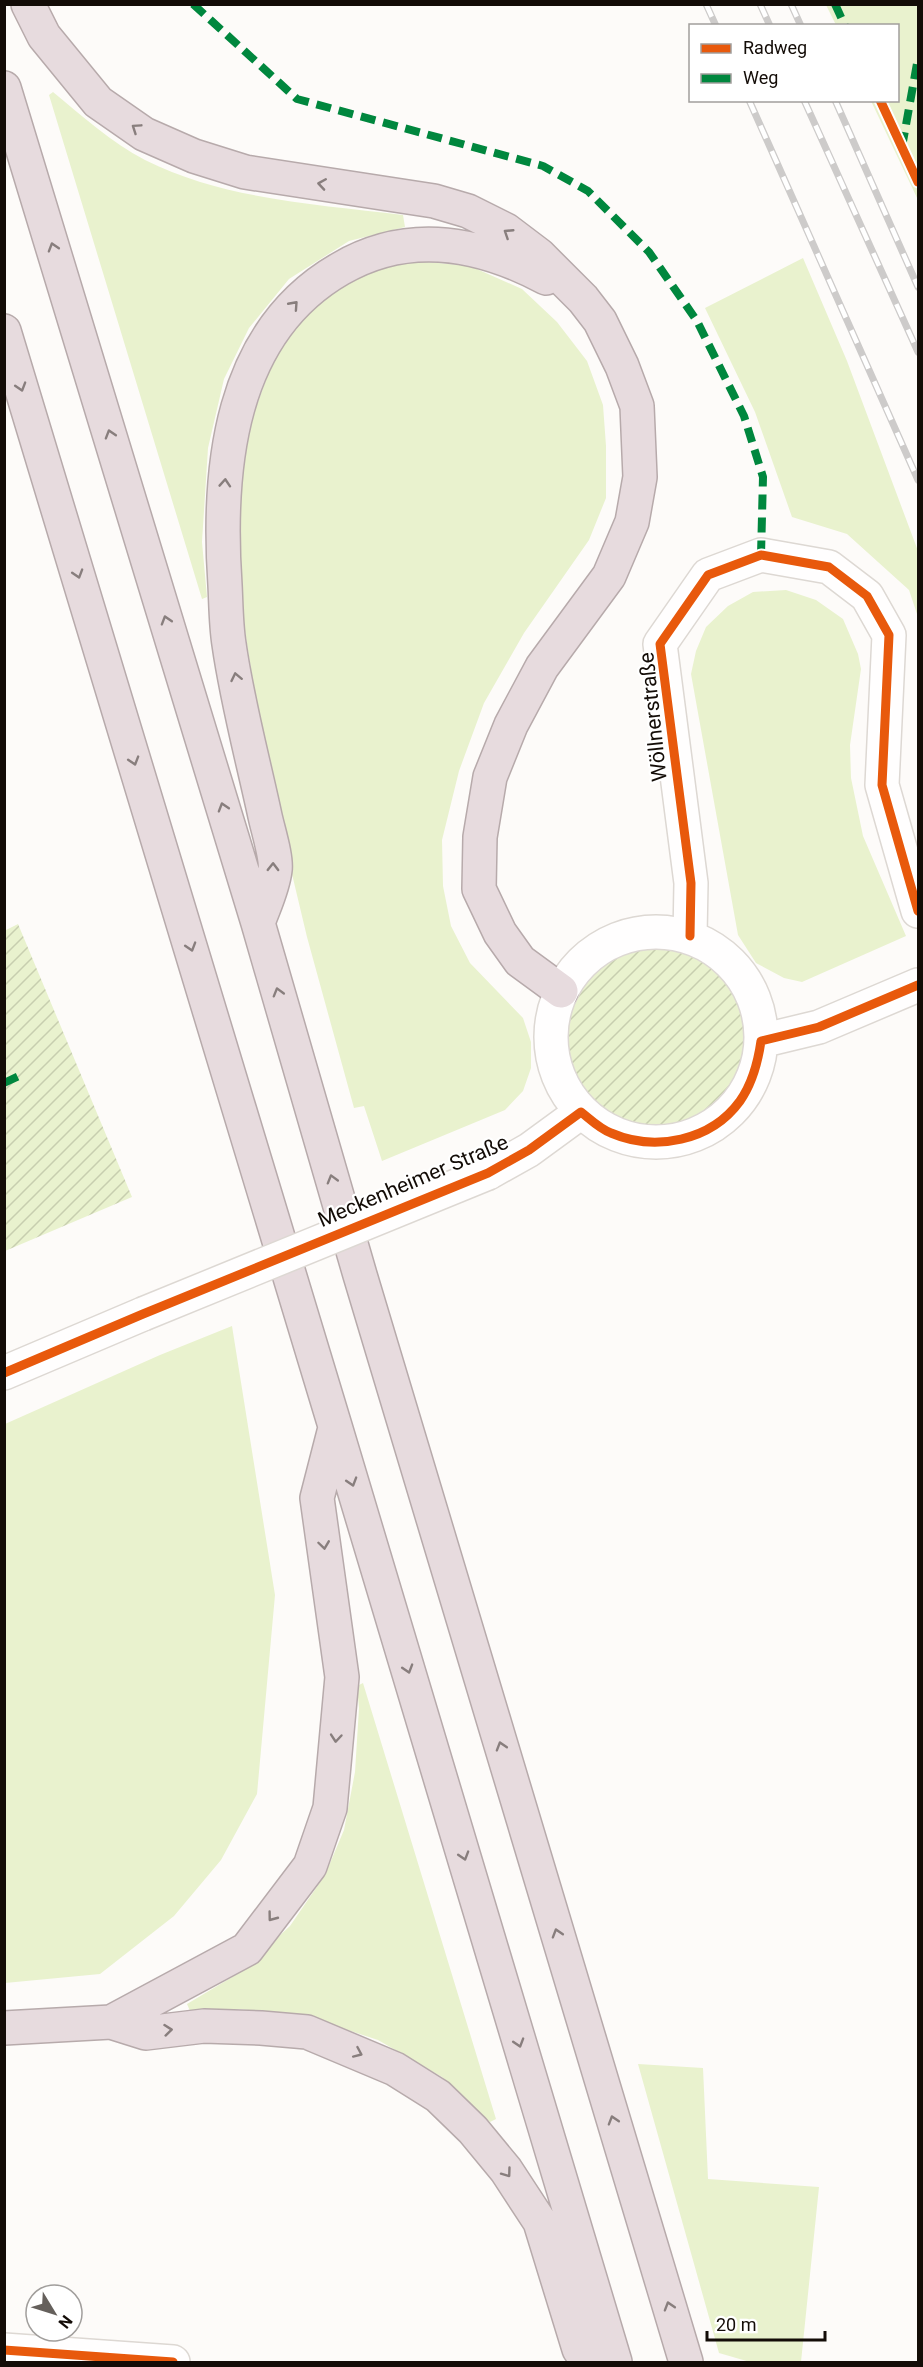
<svg xmlns="http://www.w3.org/2000/svg" width="923" height="2367" font-family="Roboto,sans-serif">
<style>
.grass{fill:#e9f2ce}
.garden{fill:url(#garden-furrows)}
.lines{fill:none;stroke-linecap:round;stroke-linejoin:round}
.minor-casing{stroke:#ddd8d3;stroke-width:36}
.highway-casing{stroke:#b7aaab;stroke-width:36}
.minor{stroke:#fffefe;stroke-width:33}
.highway{stroke:#e7dbde;stroke-width:33}
.rail-casing{stroke:#cdcbca;stroke-width:7}
.rail{stroke:#fff;stroke-width:4.5;stroke-dasharray:14;stroke-linecap:butt}
.minor-bridge-casing{stroke:#ddd8d3;stroke-width:36;stroke-linecap:butt}
.minor-bridge{stroke:#fffefe;stroke-width:33}
.quiet{stroke:#00873e;stroke-width:8;stroke-dasharray:15 8;stroke-linecap:butt}
.cycleway-casing{stroke:#fff;stroke-width:13}
.cycleway{stroke:#e8590c;stroke-width:9}
.oneway{stroke:#887e7d}
.labels{text-anchor:middle;stroke-width:4.5;stroke-linejoin:round;paint-order:stroke}
.street-label{font-size:21px;fill:#130c07;stroke:#fff}
</style>
<defs>
<pattern id="garden-furrows" width="10" height="10" patternUnits="userSpaceOnUse" patternTransform="scale(1.5)"><rect width="10" height="10" fill="#e9f2ce"/><path d="M-1 1l2-2M0 10L10 0M9 11l2-2" fill="none" stroke="#c7ceaf"/></pattern>
</defs>
<rect width="100%" height="100%" fill="#fdfbf9"/>
<!-- grass -->
<path class="grass" d="M826 5H918V200L871 101 898 100V26L836 25Z
M53 92C82 116 111 142 145 160 225 200 316 204 403 215L405 227 349 241 289 279 249 328 224 379 208 448 202 542 207 597 202 599 49 95Z
M803 258 847 361 918 551V617L909 590 847 534 792 517 755 412 705 308Z
M417 261 470 266 522 289 557 322 587 361 603 405 606 446V498L589 540 524 633 484 703 459 771 442 840 443 886 451 926 470 963 523 1018 531 1042V1068L523 1091 505 1110 382 1161 364 1106 354 1108 307 937 266 765 240 599 241 470 250 424 270 369 283 342 310 309 342 286 377 269Z
M786 590 816 600 843 619 858 654 861 669 850 745 851 778 863 836 906 936 802 982 784 978 756 963 738 935 691 674 696 651 706 627 728 606 753 592Z
M232 1326 275 1595 257 1794 221 1860 174 1916 100 1974 5 1983V1424L160 1355Z
M363 1683 496 2119 490 2122 442 2077 378 2040 305 2016 239 2009 190 2011 187 2004 239 1973 290 1926 325 1875 344 1830 355 1772 359 1708 357 1686Z
M638 2064 703 2068 708 2179 819 2187 801 2362H750L719 2353Z"/>
<!-- garden -->
<path class="garden" d="M18 924 132 1197 5 1251 4 931Z
M551 1037a105 105 0 1 1 210 0a105 105 0 1 1-210 0Z"/>
<g class="lines">
<!-- minor casing -->
<g class="minor-casing">
<path id="minor" d="M551 1037a105 105 0 1 1 210 0a105 105 0 1 1-210 0Z
M690 936 691 883 660 644 708 575 761 555 829 567 867 596 889 635 882 785 918 911
M761 1041 819 1027 918 985
M488 1173 529 1150 581 1112
M4 1373 143 1314
M4 2350 173 2362"/>
</g>
<!-- highway casing -->
<g class="highway-casing">
<path id="highway" d="M28 4 44 36 98 102 144 134 194 156 245 172 434 201 468 211 506 230 539 255 583 299 600 321 622 366 637 406 640 477 632 522 609 576 542 667 511 725 490 777 480 837 479 889 500 933 520 961 561 991
M4 88 258 923 360 1275 686 2362
M4 331 335 1426 615 2362
M258 923C264 906 273 888 275 870 277 858 268 830 265 816 253 760 237 701 229 644 226 625 226 604 225 585 217 469 229 333 340 269 408 229 479 242 546 278
M111 2022 247 1949 310 1866 330 1808 342 1677 317 1498 335 1428
M4 2028 111 2022 146 2033 204 2026 261 2028 307 2032 395 2069 438 2096 473 2130 506 2170 540 2222 579 2349 588 2362"/>
</g>
<!-- minor -->
<use href="#minor" class="minor"/>
<!-- highway -->
<use href="#highway" class="highway"/>
<!-- rail casing -->
<g class="rail-casing">
<path id="rail" d="M706 4 716 26
M760 4 770 26
M791 4 801 26
M749 100 918 480
M804 100 918 352
M835 100 918 287"/>
</g>
<!-- rail -->
<use href="#rail" class="rail"/>
<!-- minor-bridge casing -->
<g class="minor-bridge-casing">
<path id="minor-bridge" d="M143 1314 488 1173"/>
</g>
<!-- minor-bridge -->
<use href="#minor-bridge" class="minor-bridge"/>
<!-- quiet -->
<path class="quiet" d="M193 4 297 99 543 166 588 191 649 252 697 321 744 416 763 477 761 555
M835 4 845 26
M902 147 918 58
M4 1083 21 1075"/>
<!-- cycleway casing -->
<g class="cycleway-casing">
<path id="cycleway" d="M880 100 918 182
M690 936 691 883 660 644 708 575 761 555 829 567 867 596 889 635 882 785 918 911
M4 1373 143 1314 488 1173 529 1150 581 1112C591 1120 600 1129 611 1133 655 1152 711 1141 740 1101 752 1084 758 1062 761 1041L819 1027 918 985
M4 2350 173 2362"/>
</g>
<!-- cycleway -->
<use href="#cycleway" class="cycleway"/>
</g>
<!-- one-way arrows -->
<defs><path id="oneway-chevron" d="M-2-3.5L2.5 0L-2 3.5" fill="none" stroke-width="1.6" stroke-linecap="round" stroke-linejoin="round" transform="scale(1.5)"/></defs>
<g class="oneway">
<use href="#oneway-chevron" transform="translate(136 128) rotate(-146)"/>
<use href="#oneway-chevron" transform="translate(322 184) rotate(-171)"/>
<use href="#oneway-chevron" transform="translate(508 233) rotate(-147)"/>
<use href="#oneway-chevron" transform="translate(53 247) rotate(-107)"/>
<use href="#oneway-chevron" transform="translate(294 305) rotate(-48)"/>
<use href="#oneway-chevron" transform="translate(21 387) rotate(73)"/>
<use href="#oneway-chevron" transform="translate(110 434) rotate(-107)"/>
<use href="#oneway-chevron" transform="translate(225 483) rotate(-86)"/>
<use href="#oneway-chevron" transform="translate(78 574) rotate(73)"/>
<use href="#oneway-chevron" transform="translate(166 620) rotate(-107)"/>
<use href="#oneway-chevron" transform="translate(236 677) rotate(-102)"/>
<use href="#oneway-chevron" transform="translate(134 761) rotate(73)"/>
<use href="#oneway-chevron" transform="translate(223 807) rotate(-107)"/>
<use href="#oneway-chevron" transform="translate(273 867) rotate(-89)"/>
<use href="#oneway-chevron" transform="translate(191 947) rotate(73)"/>
<use href="#oneway-chevron" transform="translate(278 992) rotate(-106)"/>
<use href="#oneway-chevron" transform="translate(332 1179) rotate(-106)"/>
<use href="#oneway-chevron" transform="translate(352 1482) rotate(73)"/>
<use href="#oneway-chevron" transform="translate(324 1545) rotate(82)"/>
<use href="#oneway-chevron" transform="translate(408 1669) rotate(73)"/>
<use href="#oneway-chevron" transform="translate(336 1738) rotate(95)"/>
<use href="#oneway-chevron" transform="translate(501 1746) rotate(-107)"/>
<use href="#oneway-chevron" transform="translate(464 1856) rotate(73)"/>
<use href="#oneway-chevron" transform="translate(272 1917) rotate(127)"/>
<use href="#oneway-chevron" transform="translate(557 1933) rotate(-107)"/>
<use href="#oneway-chevron" transform="translate(168 2030) rotate(-6)"/>
<use href="#oneway-chevron" transform="translate(519 2043) rotate(73)"/>
<use href="#oneway-chevron" transform="translate(358 2053) rotate(24)"/>
<use href="#oneway-chevron" transform="translate(613 2120) rotate(-107)"/>
<use href="#oneway-chevron" transform="translate(507 2173) rotate(54)"/>
<use href="#oneway-chevron" transform="translate(669 2306) rotate(-107)"/>
</g>
<g class="labels">
<!-- street labels -->
<g class="street-label">
<text transform="translate(653 717) rotate(-96)" y="7">Wöllnerstraße</text>
<text transform="translate(413 1181) rotate(-23)" y="7">Meckenheimer Straße</text>
</g>
</g>
<!-- border -->
<rect width="923" height="2367" fill="none" stroke="#130c07" stroke-width="12"/>
<!-- legend -->
<rect x="689" y="24" width="210" height="78" fill="#ffffff" stroke="#a19e9c" stroke-width="1.5"/>
<rect x="701" y="44" width="30" height="9" fill="#e8590c" stroke="#a19e9c" stroke-width="1.5"/>
<text x="743" y="54" font-size="18" fill="#130c07">Radweg</text>
<rect x="701" y="74" width="30" height="9" fill="#00873e" stroke="#a19e9c" stroke-width="1.5"/>
<text x="743" y="84" font-size="18" fill="#130c07">Weg</text>
<!-- north arrow -->
<g transform="translate(54 2313) rotate(128)"><circle r="28" fill="#ffffff" stroke="#a19e9c" stroke-width="1.5"/>
<path d="M0-4.5L10 22L0 15L-10 22Z" fill="#65605c"/>
<text y="-9" font-size="16" font-weight="bold" text-anchor="middle" fill="#130c07">N</text>
</g>
<!-- scale -->
<path d="M707 2331v9h118v-9" fill="none" stroke="#130c07" stroke-width="3"/>
<text x="716" y="2331" font-size="18" fill="#130c07" stroke="#ffffff" stroke-width="4.5" paint-order="stroke">20 m</text>
</svg>
